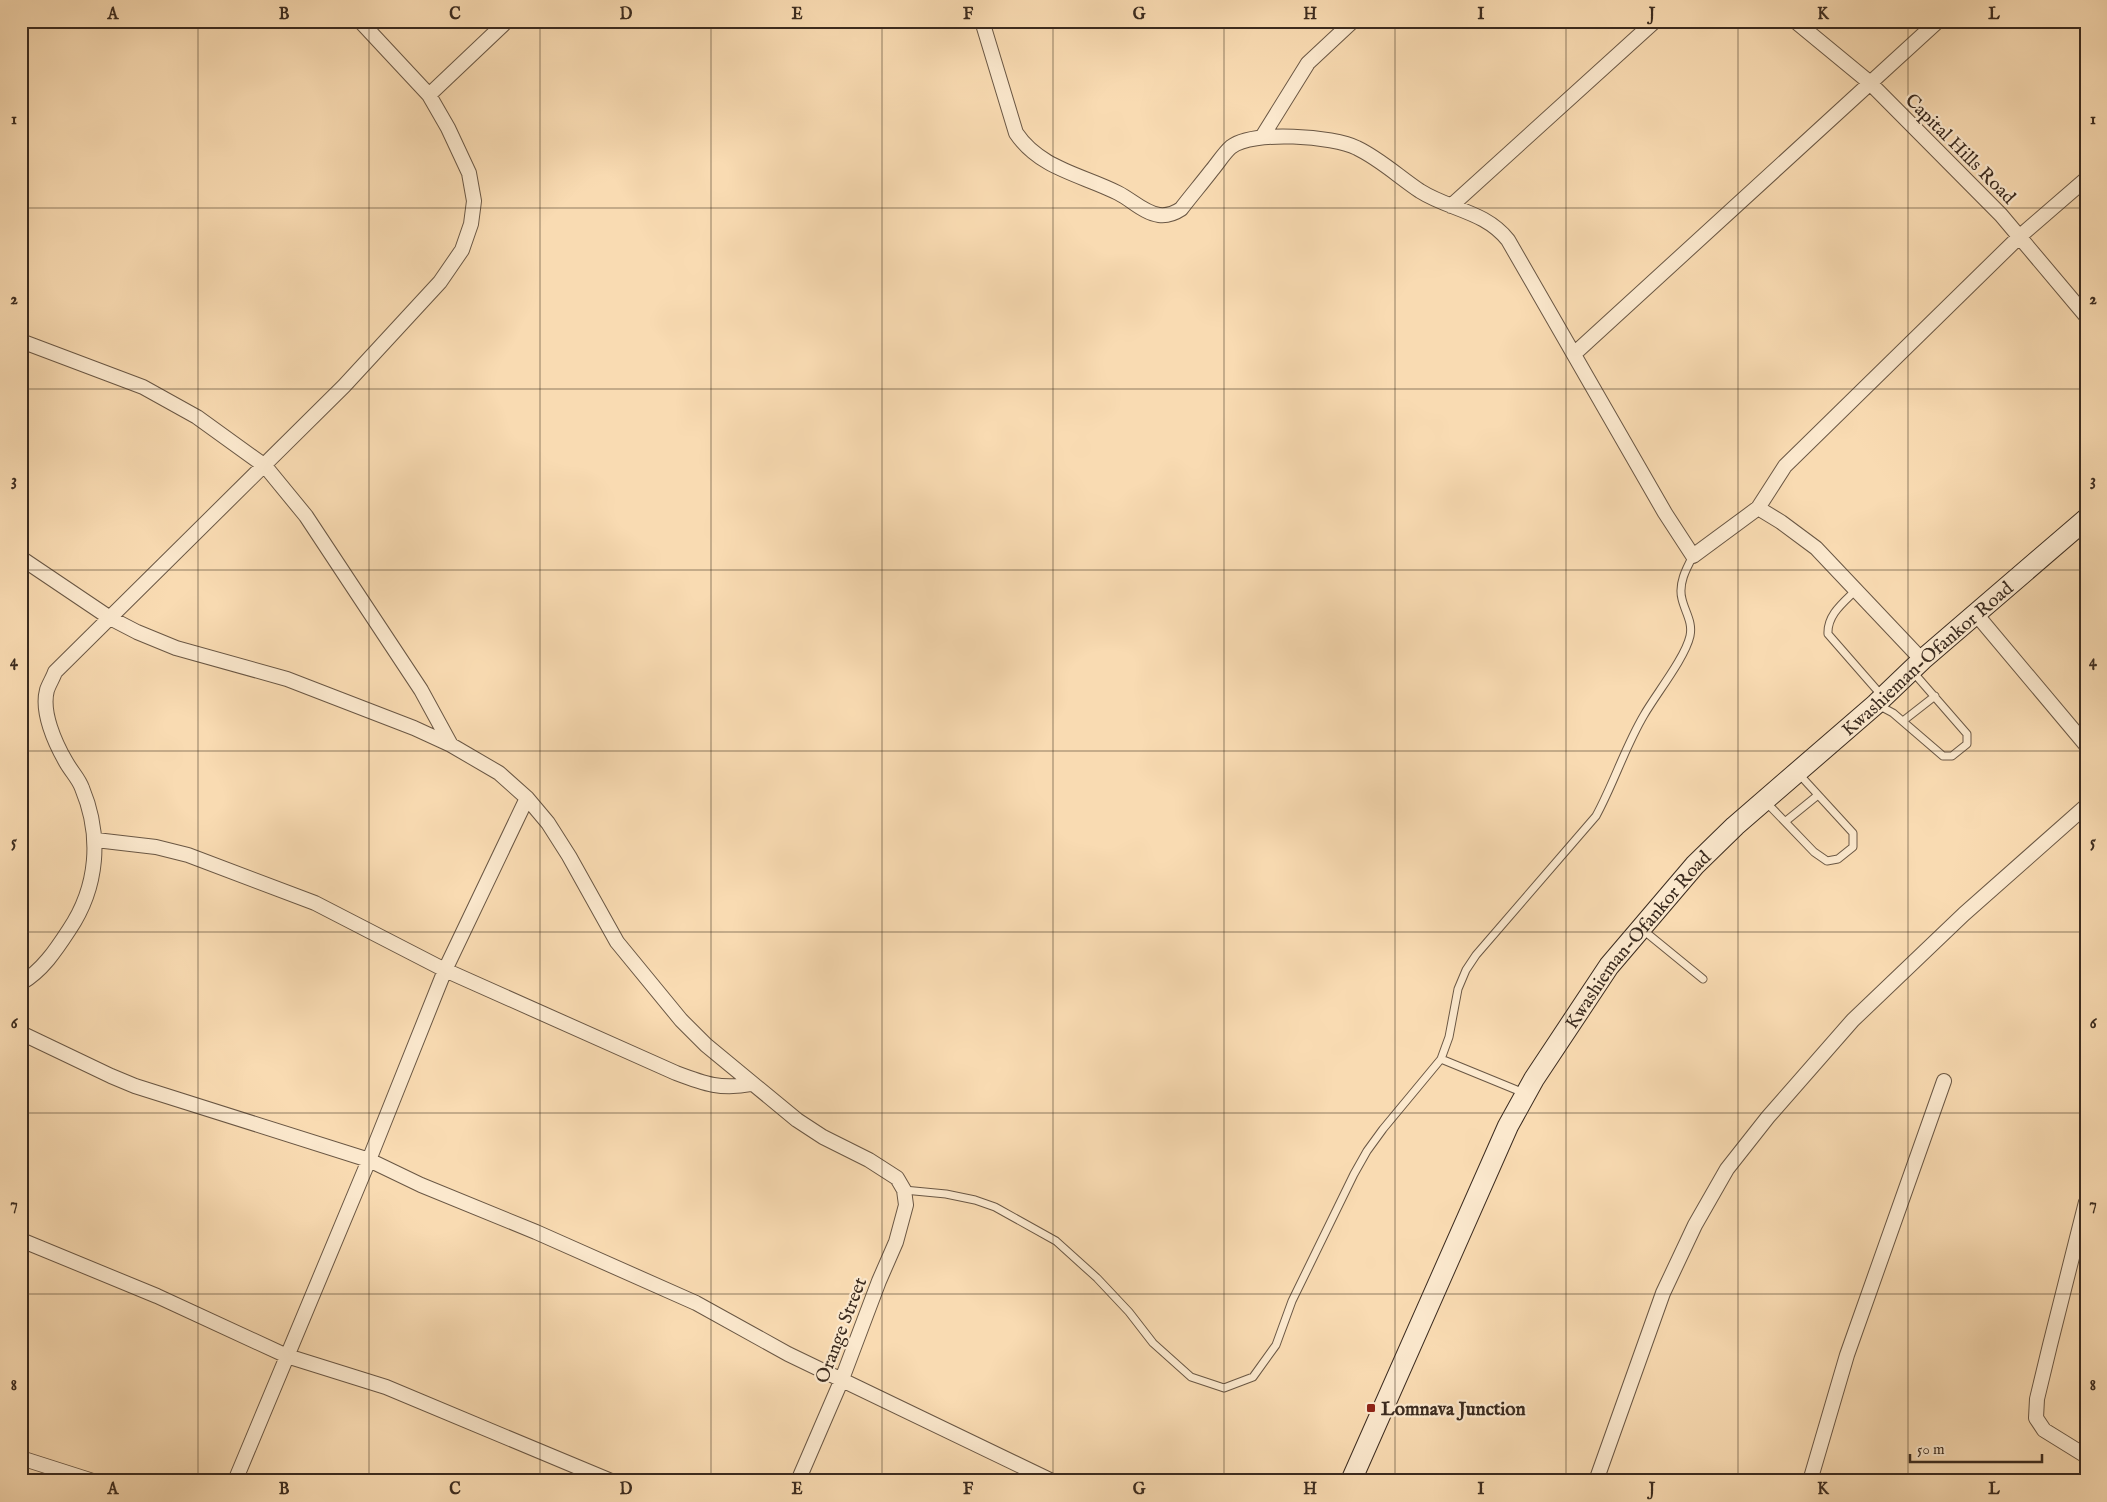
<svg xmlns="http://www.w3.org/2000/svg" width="2107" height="1502" font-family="'IM FELL English',serif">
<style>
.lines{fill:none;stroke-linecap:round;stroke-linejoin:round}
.service-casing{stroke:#6a5744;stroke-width:9}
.minor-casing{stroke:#6a5744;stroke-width:16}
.secondary-casing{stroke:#3b2b1f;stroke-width:22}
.service{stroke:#fbe8cd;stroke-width:7}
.minor{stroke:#fbe8cd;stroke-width:14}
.secondary{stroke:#fbe8cd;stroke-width:20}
.grid{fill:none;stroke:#3b2b1f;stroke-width:1;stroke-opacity:0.55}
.poi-dot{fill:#8f2418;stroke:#fbe8cd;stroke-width:2}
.labels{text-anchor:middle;stroke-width:4.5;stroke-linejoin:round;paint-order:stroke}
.street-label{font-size:19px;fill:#3b2b1f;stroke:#fbe8cd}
.poi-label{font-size:19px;font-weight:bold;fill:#3b2b1f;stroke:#fbe8cd;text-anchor:start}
.neatline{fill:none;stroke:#3b2b1f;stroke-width:2}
.grid-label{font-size:16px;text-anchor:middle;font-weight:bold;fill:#3b2b1f}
</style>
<rect width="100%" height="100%" fill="#f9dbb2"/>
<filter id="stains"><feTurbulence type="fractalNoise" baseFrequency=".004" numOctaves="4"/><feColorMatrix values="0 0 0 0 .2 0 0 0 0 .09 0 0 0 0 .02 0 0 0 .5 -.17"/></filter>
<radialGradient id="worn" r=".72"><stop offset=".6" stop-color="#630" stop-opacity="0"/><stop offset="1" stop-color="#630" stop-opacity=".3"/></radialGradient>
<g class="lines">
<!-- service casing -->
<g class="service-casing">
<path id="service" d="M1856 590C1843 603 1827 615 1828 634L1883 697
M1878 705 1893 713 1943 756H1952L1967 744V734L1913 672
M1903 721 1935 696
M1765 801 1814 852 1827 861 1838 859 1853 847V833L1798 773
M1786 821 1818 795
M1643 930 1703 979
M1441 1059 1524 1093
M904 1190 946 1194 975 1200 995 1207 1056 1241 1097 1278 1129 1312 1153 1343 1191 1377 1224 1388 1253 1377 1276 1345 1292 1301 1354 1174 1367 1151 1383 1129 1441 1059 1449 1037 1458 989 1466 970 1476 955 1596 816C1614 783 1625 747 1644 715 1656 694 1685 658 1690 636 1693 622 1685 612 1682 599 1678 584 1686 569 1693 556"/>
</g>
<!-- minor casing -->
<g class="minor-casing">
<path id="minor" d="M982 21 1016 133C1040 169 1083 175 1118 193 1132 200 1144 213 1159 215 1167 216 1175 213 1181 209 1191 196 1202 183 1212 170 1218 163 1224 153 1231 147 1252 130 1334 136 1357 148 1380 159 1399 177 1420 191 1450 210 1485 211 1508 240L1665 513 1693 556 1758 508 1785 466 2019 237 2086 179
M1795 21 1869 82 2001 215 2086 316
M429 95 507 21
M1262 137 1308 63 1353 21
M1451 206 1655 21
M21 341 143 387 197 417 265 466 306 516 421 690 451 745
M1574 354 1938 21
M1758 508 1781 522 1816 548 1922 660
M21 558 110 618 137 632 176 648 287 679 331 696 414 728 451 745 499 773 527 798 548 823 569 856 617 942 681 1020 706 1045 797 1120 823 1137 869 1160 897 1178 904 1190 906 1205 896 1242 879 1281 842 1379 798 1481
M1976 614 2086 745
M96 840 156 847 188 855 315 903 445 970 676 1073C705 1084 721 1090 752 1084
M21 983C42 971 56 950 69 930 98 887 102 836 82 788 79 779 71 771 66 762 55 743 41 712 47 690 49 684 53 678 55 672L344 386 440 282 462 250 471 224 474 201 469 173 448 128 429 95 360 21
M21 1033 111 1076 135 1086 369 1160 421 1185 536 1232 696 1303 788 1354 1052 1481
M2086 1202 2050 1345 2037 1399 2036 1418 2044 1430 2086 1456
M21 1240 157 1296 287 1356 386 1387 611 1481
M21 1458 93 1481
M235 1481 369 1160 445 970 527 798
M1596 1481 1663 1293 1695 1225 1727 1169 1768 1117 1853 1020 1964 914 2086 806
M1810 1481 1847 1355 1944 1081"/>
</g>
<!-- secondary casing -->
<g class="secondary-casing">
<g id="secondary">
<path id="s1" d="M1351 1481 1508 1126 1534 1079 1609 966 1695 865 1735 826 1876 704 1922 660 2086 519"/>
</g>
</g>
<!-- service -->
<use href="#service" class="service"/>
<!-- minor -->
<use href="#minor" class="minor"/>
<!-- secondary -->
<use href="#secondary" class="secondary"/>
</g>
<!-- grid -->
<path class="grid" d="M198 21V1481M369 21V1481M540 21V1481M711 21V1481M882 21V1481M1053 21V1481M1224 21V1481M1395 21V1481M1566 21V1481M1738 21V1481M1908 21V1481M21 208H2086M21 389H2086M21 570H2086M21 751H2086M21 932H2086M21 1113H2086M21 1294H2086"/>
<!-- markers -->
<rect class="poi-dot" x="1366" y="1403" width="10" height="10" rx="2.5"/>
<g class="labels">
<!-- street labels -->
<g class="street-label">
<text transform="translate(1961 148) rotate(45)" y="7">Capital Hills Road</text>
<text dy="7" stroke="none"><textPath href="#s1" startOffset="1021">Kwashieman-Ofankor Road</textPath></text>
<text dy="7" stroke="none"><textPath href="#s1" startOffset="616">Kwashieman-Ofankor Road</textPath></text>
<text transform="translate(840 1330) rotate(-69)" y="7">Orange Street</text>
</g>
<!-- poi labels -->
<g class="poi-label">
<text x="1381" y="1415">Lomnava Junction</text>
</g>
</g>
<!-- margin -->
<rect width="2107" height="1502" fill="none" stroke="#f9dbb2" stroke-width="55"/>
<!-- scale -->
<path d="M1910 1454v8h132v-8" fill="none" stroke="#3b2b1f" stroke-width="2.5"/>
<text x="1917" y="1454" font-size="15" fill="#3b2b1f" stroke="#fbe8cd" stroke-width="4" paint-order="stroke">50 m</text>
<rect x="28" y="28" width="2052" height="1446" class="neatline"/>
<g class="grid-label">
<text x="113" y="19">A</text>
<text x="284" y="19">B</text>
<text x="455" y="19">C</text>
<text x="626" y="19">D</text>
<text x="797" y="19">E</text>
<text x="968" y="19">F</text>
<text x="1139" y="19">G</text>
<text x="1310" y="19">H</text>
<text x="1481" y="19">I</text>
<text x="1652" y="19">J</text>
<text x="1823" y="19">K</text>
<text x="1994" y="19">L</text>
<text x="14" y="124">1</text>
<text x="2093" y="124">1</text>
<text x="14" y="304">2</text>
<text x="2093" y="304">2</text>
<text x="14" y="485">3</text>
<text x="2093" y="485">3</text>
<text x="14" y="666">4</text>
<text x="2093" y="666">4</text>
<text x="14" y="847">5</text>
<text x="2093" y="847">5</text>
<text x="14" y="1028">6</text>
<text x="2093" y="1028">6</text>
<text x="14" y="1209">7</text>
<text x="2093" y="1209">7</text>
<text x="14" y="1390">8</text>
<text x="2093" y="1390">8</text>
<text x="113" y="1494">A</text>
<text x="284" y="1494">B</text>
<text x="455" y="1494">C</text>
<text x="626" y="1494">D</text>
<text x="797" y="1494">E</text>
<text x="968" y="1494">F</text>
<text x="1139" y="1494">G</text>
<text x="1310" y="1494">H</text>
<text x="1481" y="1494">I</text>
<text x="1652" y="1494">J</text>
<text x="1823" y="1494">K</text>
<text x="1994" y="1494">L</text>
</g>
<rect width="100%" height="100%" filter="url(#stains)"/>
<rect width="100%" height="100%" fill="url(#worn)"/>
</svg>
